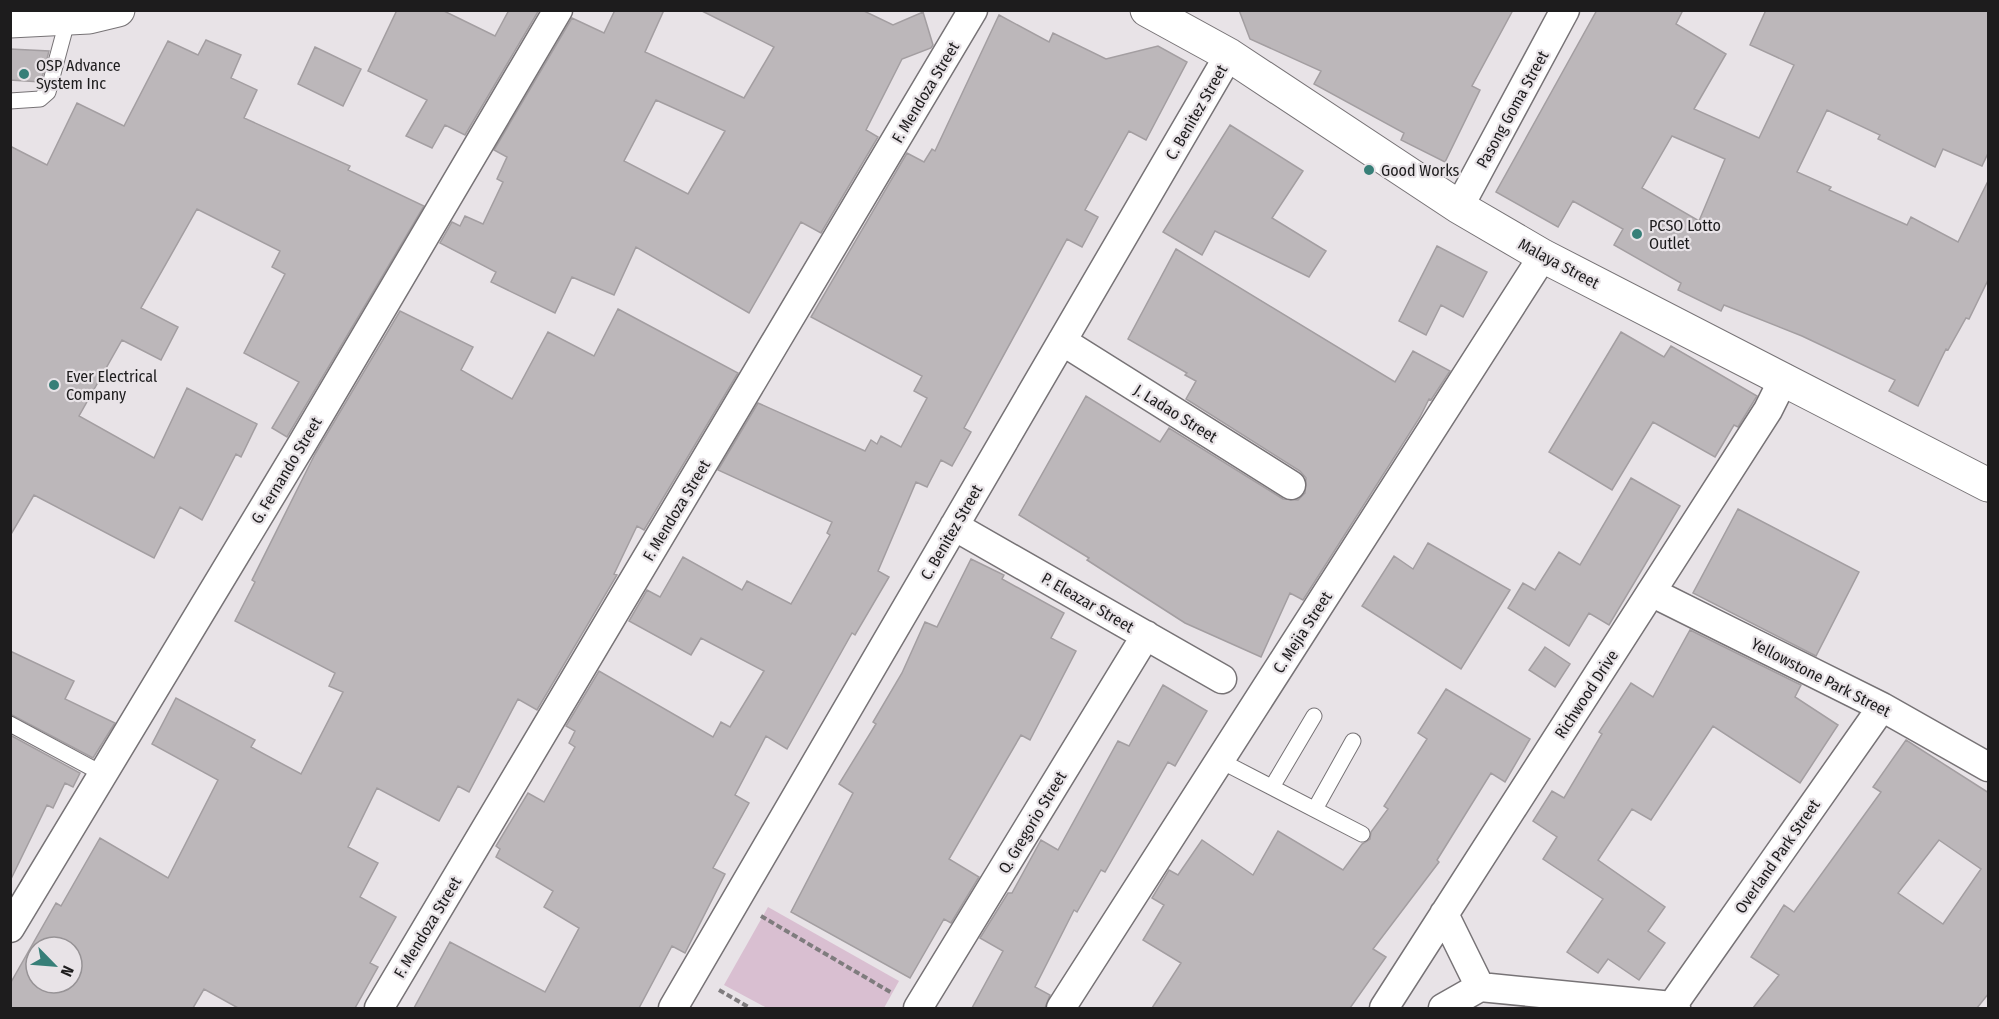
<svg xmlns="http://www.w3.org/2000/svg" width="1999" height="1019" font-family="'Fira Sans Condensed',sans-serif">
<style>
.pitch{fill:#d9bfd1}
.building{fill:#bcb7ba;stroke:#a39ea1;stroke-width:1.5;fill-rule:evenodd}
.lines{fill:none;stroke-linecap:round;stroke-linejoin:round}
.lane-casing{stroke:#777376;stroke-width:17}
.street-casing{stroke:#777376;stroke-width:31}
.secondary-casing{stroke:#777376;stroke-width:35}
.path{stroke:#7f7c7e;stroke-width:4;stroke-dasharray:6 3;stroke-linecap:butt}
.lane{stroke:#fff;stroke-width:15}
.street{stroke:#fff;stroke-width:28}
.secondary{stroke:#fff;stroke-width:33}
.poi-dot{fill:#377f78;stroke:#e8e3e7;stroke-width:2}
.labels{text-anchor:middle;stroke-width:4.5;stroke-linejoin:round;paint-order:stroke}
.poi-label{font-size:16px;fill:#1d1c1d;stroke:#e8e3e7;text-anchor:start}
.street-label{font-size:16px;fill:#1d1c1d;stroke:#e8e3e7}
</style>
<rect width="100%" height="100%" fill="#e8e3e7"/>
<!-- pitch -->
<path class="pitch" d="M768 907 899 981 884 1008H767L724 985Z"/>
<!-- building -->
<path class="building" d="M397 10H442L495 36 509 10H539L465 135 445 125 432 148 406 136 427 100 368 71Z
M615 10H664L645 52 744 98 774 47 700 10H862L893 25 923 12 933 45 931 48 902 59 866 130 878 137 821 233 801 222 749 313 636 247 614 295 572 277 555 313 491 282 496 272 440 243 452 222 460 226 465 216 483 224 503 182 497 179 507 157 494 150 572 18 604 33ZM656 100 725 131 688 194 624 161Z
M1239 10H1513L1472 86 1480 90 1445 162 1401 140 1404 133 1314 84 1321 71 1250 39Z
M1597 10H1683L1676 24 1726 54 1694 109 1759 138 1794 65 1750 45 1766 10H1989V151L1982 166 1943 149 1935 167 1878 139 1880 135 1827 110 1797 172 1831 187 1829 190 1907 225 1911 217 1958 242 1989 179V278L1969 319 1966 318 1948 350 1946 349 1918 406 1889 391 1895 380 1802 336 1724 305 1721 311 1678 290 1681 283 1614 245 1623 229 1573 201 1558 227 1496 192ZM1672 136 1725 159 1699 221 1642 188Z
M999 15 1049 42 1053 33 1106 59 1158 46 1187 62 1146 140 1129 131 1085 210 1098 217 1082 247 1067 239 964 428 971 432 952 466 941 460 927 487 916 482 878 571 889 577 855 635 852 633 787 749 766 736 735 795 749 803 713 868 725 874 685 953 672 946 639 1008H414L450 942 545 992 579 928 544 907 553 891 496 857 500 849 496 846 528 793 544 802 575 747 569 743 575 731 566 726 599 671 713 737 721 722 730 727 764 671 701 638 691 655 629 621 647 590 660 597 683 557 742 590 747 581 791 604 830 535 827 533 832 522 718 470 758 403 865 451 871 440 877 444 881 436 901 447 927 398 914 391 922 376 811 317 907 153 924 162 932 149 935 151Z
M206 40 241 55 231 78 257 90 244 118 350 166 348 170 424 206 287 437 272 428 299 382 244 353 285 274 272 267 280 251 197 209 141 308 178 327 161 360 122 340 79 416 154 458 187 388 257 424 241 457 236 454 202 520 180 507 154 558 34 495 10 536V146L47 165 77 103 124 126 168 41 198 55Z
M315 47 361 69 343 106 298 84Z
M10 49 49 51 41 82 10 80Z
M1230 125 1303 171 1272 218 1326 251 1309 277 1215 231 1202 255 1163 232Z
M1437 246 1487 272 1463 317 1441 305 1426 335 1399 321Z
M1176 249 1395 382 1413 351 1450 371 1431 400 1429 399 1420 417 1303 600 1290 593 1261 657 1185 623 1087 560 1089 558 1019 515 1086 396 1160 442 1169 428 1283 499 1298 500 1305 493 1306 478 1300 471 1186 399 1196 381 1185 375 1187 373 1128 339Z
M618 309 738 373 644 530 637 526 614 574 617 575 537 710 518 699 469 792 458 786 439 821 377 788 348 847 378 863 360 897 396 917 370 963 378 967 355 1008H238L204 989 193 1008H10V984L56 903 61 906 100 838 168 878 218 780 152 744 176 698 255 740 251 747 301 774 343 692 329 686 335 673 235 621 255 582 252 580 315 454 400 311 473 347 461 370 512 399 548 332 594 356ZM36 947H72V983H36Z
M1621 332 1664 357 1671 346 1757 396 1738 427 1734 425 1715 457 1653 422 1612 490 1549 452Z
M1631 478 1680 506 1609 625 1589 613 1569 646 1508 608 1523 583 1535 590 1559 552 1580 565Z
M1738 509 1859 572 1816 656 1693 593Z
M1428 543 1510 590 1461 669 1362 606 1394 556 1413 569Z
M971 559 1004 575 1002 579 1064 613 1051 638 1076 651 1030 740 1021 735 949 859 979 877 951 923 944 919 910 978 791 912 853 793 839 784 876 724 873 722 902 673 925 622 937 627Z
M1690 630 1801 685 1795 697 1838 725 1800 783 1713 726 1651 820 1632 809 1598 860 1665 907 1648 931 1665 943 1639 980 1608 959 1598 973 1567 952 1603 899 1543 859 1557 837 1533 821 1552 791 1564 798 1602 734 1599 732 1631 683 1653 697Z
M1545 647 1570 664 1555 687 1529 670Z
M10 651 74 681 65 699 115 723 93 758 10 714Z
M1163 685 1207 711 1175 766 1168 762 1105 872 1101 870 1077 912 1074 910 1035 987 1050 995 1045 1008H972L1003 951 980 938 1008 893H1012L1041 840 1058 850 1118 741 1129 746Z
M1446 689 1530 739 1505 782 1491 773 1437 860 1439 862 1373 949 1386 957 1350 1008H1152L1181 963 1143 940 1164 905 1152 898 1169 870 1178 875 1202 840 1253 875 1278 831 1343 870 1362 844 1370 839 1371 832 1388 809 1384 806 1427 739 1418 733Z
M10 735 80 773 73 787 65 783 53 808 47 805 10 881Z
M1906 740 1989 793V993L1977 1008H1753L1779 975 1751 957 1784 905 1794 912 1881 792 1873 787ZM1939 840 1981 869 1943 924 1898 893Z"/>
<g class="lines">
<!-- lane casing -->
<g class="lane-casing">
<path id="lane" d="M10 101 40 99 48 92 68 18
M10 724 101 773
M1221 761 1362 834
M1272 787 1314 716
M1315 809 1353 741"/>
</g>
<!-- street casing -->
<g class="street-casing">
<path id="street" d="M1459 207 1565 10
M1062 341 1291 485
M954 526 1222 679
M1651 592 1882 707 1988 767
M1444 914 1480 987
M10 928 302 444 558 10
M1672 1006 1882 707
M379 1008 973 10
M673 1008 1229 55
M918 1008 1146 635
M1061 1008 1543 256
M1384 1008 1768 410 1784 378
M1443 1008 1480 987 1672 1006 1676 1008"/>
</g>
<!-- secondary casing -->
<g class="secondary-casing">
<path id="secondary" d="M1147 10 1229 55 1459 207 1543 256 1988 485
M10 21 89 17 118 10"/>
</g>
<!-- path -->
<path class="path" d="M761 916 892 993
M719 990 750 1008"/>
<!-- lane -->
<use href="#lane" class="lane"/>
<!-- street -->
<use href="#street" class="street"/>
<!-- secondary -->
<use href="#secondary" class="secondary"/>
</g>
<!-- markers -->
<g class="poi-dot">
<circle cx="24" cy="74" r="6"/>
<circle cx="1369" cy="170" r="6"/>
<circle cx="1637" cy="234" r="6"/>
<circle cx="54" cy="385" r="6"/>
</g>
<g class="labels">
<!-- poi labels -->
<g class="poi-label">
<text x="36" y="71">OSP Advance<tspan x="36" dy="18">System Inc</tspan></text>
<text x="1381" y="176">Good Works</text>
<text x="1649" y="231">PCSO Lotto<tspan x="1649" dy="18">Outlet</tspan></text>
<text x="66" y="382">Ever Electrical<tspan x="66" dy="18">Company</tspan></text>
</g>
<!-- street labels -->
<g class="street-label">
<text transform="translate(925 92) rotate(-59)" y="6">F. Mendoza Street</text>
<text transform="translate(1512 109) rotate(-61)" y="6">Pasong Goma Street</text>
<text transform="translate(1196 112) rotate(-60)" y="6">C. Benitez Street</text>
<text transform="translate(1559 263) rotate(28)" y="6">Malaya Street</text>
<text transform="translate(1176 413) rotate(32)" y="6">J. Ladao Street</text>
<text transform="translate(286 470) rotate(-59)" y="6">G. Fernando Street</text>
<text transform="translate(676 510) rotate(-59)" y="6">F. Mendoza Street</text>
<text transform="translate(951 532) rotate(-60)" y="6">C. Benitez Street</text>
<text transform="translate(1088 602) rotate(30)" y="6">P. Eleazar Street</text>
<text transform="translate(1302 632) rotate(-57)" y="6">C. Mejia Street</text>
<text transform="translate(1821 677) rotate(27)" y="6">Yellowstone Park Street</text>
<text transform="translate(1586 694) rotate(-57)" y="6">Richwood Drive</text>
<text transform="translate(1032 822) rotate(-59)" y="6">Q. Gregorio Street</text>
<text transform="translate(1777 856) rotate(-55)" y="6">Overland Park Street</text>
<text transform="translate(427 927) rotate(-59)" y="6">F. Mendoza Street</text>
</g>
</g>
<!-- border -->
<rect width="1999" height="1019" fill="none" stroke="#1d1c1d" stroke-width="24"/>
<!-- north arrow -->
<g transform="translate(54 965) rotate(115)"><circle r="28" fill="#e8e3e7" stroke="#979396" stroke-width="1.5"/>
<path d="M0-4.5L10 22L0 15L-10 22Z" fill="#377f78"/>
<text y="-9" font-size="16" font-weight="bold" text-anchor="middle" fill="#1d1c1d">N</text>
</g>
</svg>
